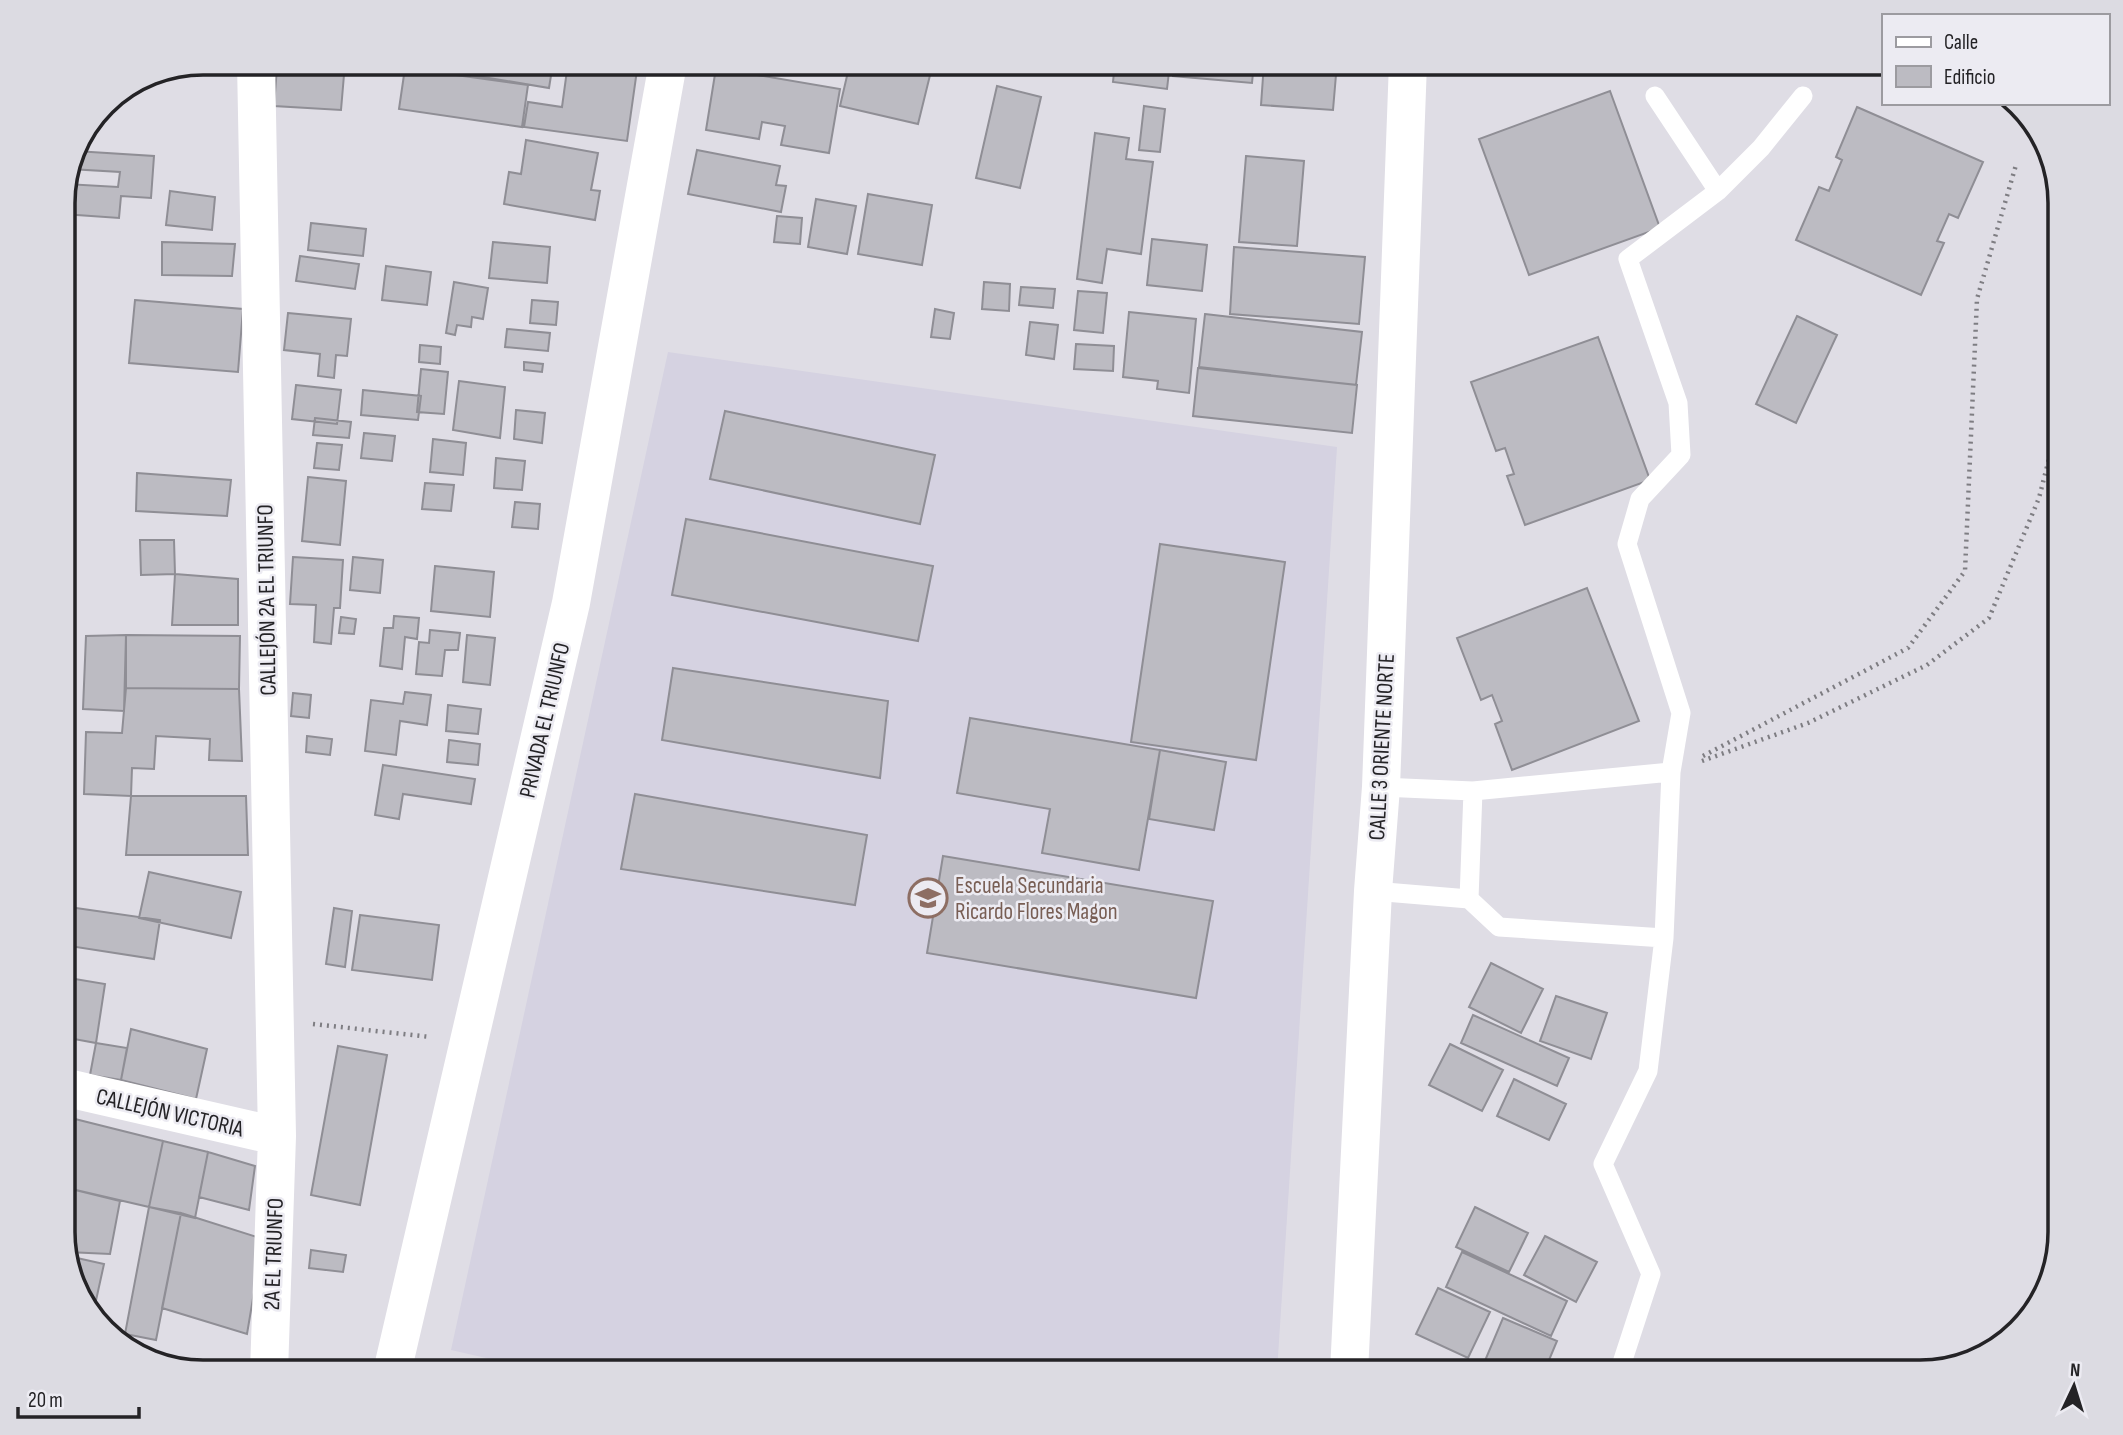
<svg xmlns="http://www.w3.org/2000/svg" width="2123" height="1435" font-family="'Sofia Sans Condensed',sans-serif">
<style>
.built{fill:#d5d2e1}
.building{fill:#bcbbc2;stroke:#8f8e95;stroke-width:2}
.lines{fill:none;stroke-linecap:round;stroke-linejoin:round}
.path{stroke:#7e7d82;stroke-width:4.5;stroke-dasharray:2 5;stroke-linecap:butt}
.service{stroke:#fff;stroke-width:19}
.minor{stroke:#fff;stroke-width:38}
.tertiary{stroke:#fff;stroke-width:38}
.labels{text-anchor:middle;stroke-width:5;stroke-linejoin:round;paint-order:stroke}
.street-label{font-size:23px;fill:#242326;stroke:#ecebf2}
.education-label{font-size:23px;fill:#785e54;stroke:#ecebf2;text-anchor:start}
.rim{fill:none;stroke:#242326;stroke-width:3.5}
</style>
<rect width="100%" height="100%" fill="#dfdde5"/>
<!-- built -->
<path class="built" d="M668 352 1337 447 1277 1372H548L451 1350Z"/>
<!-- building -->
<path class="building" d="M285 63H345L341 110 274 106 277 67 285 68Z
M400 63H553L549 88Z
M568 63H638L627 141 524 127 528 102 562 107Z
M850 63H887L886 67 896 69 897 63H933L918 124 840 106Z
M1115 63H1170L1167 89 1113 82Z
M1174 63H1254L1252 83 1173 76Z
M1264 63H1337L1333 110 1261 105Z
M405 68 528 85 522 127 399 109Z
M716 68 840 89 829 153 781 145 785 126 762 122 759 139 706 130Z
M997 86 1041 97 1020 188 976 178Z
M1610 91 1660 228 1529 275 1479 139Z
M1144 106 1165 109 1160 152 1139 150Z
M1857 107 1983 162 1958 218 1949 214 1937 241 1944 243 1921 295 1796 240 1819 187 1829 191 1842 160 1836 157Z
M1095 133 1129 138 1126 159 1153 162 1141 254 1107 249 1102 283 1077 279Z
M526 140 598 153 591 190 600 191 595 220 504 204 509 172 521 174Z
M697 150 780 166 776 185 786 186 781 212 688 194Z
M75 151 154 156 151 198 121 196 119 218 63 214V195L66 184 118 187 120 172 70 169Z
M1246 156 1304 161 1297 246 1239 242Z
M170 191 215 197 212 230 166 225Z
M868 194 932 205 922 265 858 254Z
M816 199 856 206 847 254 808 247Z
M777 216 802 218 800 244 774 242Z
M311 223 366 229 363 256 308 250Z
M1152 239 1207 245 1202 291 1147 285Z
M162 242 235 244 232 276 162 275Z
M493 242 550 247 547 283 489 278Z
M1234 247 1365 257 1359 324 1230 314Z
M300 256 359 264 355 289 296 281Z
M386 266 431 272 427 305 382 300Z
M454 282 488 288 483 319 472 317 471 327 457 325 455 335 446 333Z
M984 282 1010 284 1009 311 982 309Z
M1021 287 1055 289 1053 308 1019 305Z
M1078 291 1107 293 1103 333 1074 330Z
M135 300 243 309 238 372 129 363Z
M532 300 558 302 556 325 530 323Z
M935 309 954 313 950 339 931 337Z
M1129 312 1196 319 1189 393 1157 389 1158 381 1123 377Z
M288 313 351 319 347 356 336 355 334 378 318 376 320 354 284 350Z
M1205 314 1362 332 1356 385 1199 367Z
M1797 316 1837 335 1796 423 1756 404Z
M1030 322 1058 325 1054 359 1026 355Z
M507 329 550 333 548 351 505 347Z
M1598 337 1650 480 1525 525 1507 476 1514 474 1505 448 1496 451 1471 382Z
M1076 344 1114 346 1113 371 1074 369Z
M420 345 441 347 440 364 419 362Z
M524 362 543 364 542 372 524 370Z
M1198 368 1357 385 1352 433 1193 416Z
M421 369 448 372 444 414 417 412Z
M459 381 505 387 500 438 453 430Z
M296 385 341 390 337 424 292 419Z
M363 390 421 396 418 420 361 415Z
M516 410 545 413 542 443 514 439Z
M725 411 935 455 920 524 710 479Z
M315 418 351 422 349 438 313 435Z
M364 433 395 436 392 461 361 458Z
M433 439 466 443 463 475 430 472Z
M317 443 342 445 339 470 314 468Z
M496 458 525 461 522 490 494 488Z
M137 473 231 480 227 516 136 511Z
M308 477 346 481 340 545 302 541Z
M425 483 454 485 451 511 422 509Z
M515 502 540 504 538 529 512 527Z
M686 519 933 566 918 641 672 595Z
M140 540H174L175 574 141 575Z
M1160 544 1285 562 1256 760 1131 742Z
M293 557 343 560 340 608H334L331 644 314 642 316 605 290 604Z
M353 557 383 560 380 593 350 590Z
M435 566 494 572 490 617 431 611Z
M175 574 238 579V625H172Z
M1587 588 1639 721 1512 770 1495 724 1502 721 1492 695 1481 700 1457 638Z
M394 616 419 618 417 639 405 637 402 669 380 666 384 628H393Z
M341 617 356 619 354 634 339 633Z
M430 630 460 633 458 650H445L442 676 416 674 419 642 429 643Z
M126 635 124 711 83 709 86 636Z
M126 635 240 636 239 689 126 688Z
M467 635 495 638 490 685 463 682Z
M673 668 888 701 880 778 662 740Z
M126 688 239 689 242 761 209 760 210 739 156 736 154 769 132 768 131 796 84 794 86 732 122 733Z
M405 692 431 695 427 725 400 721 396 755 365 751 371 700 403 704Z
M293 693 311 695 309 718 291 716Z
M448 705 481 709 478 734 446 731Z
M970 718 1160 750 1139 870 1042 853 1050 809 957 793Z
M307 736 332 739 330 755 306 752Z
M449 740 480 744 478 765 447 762Z
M1160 750 1226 762 1214 830 1149 819Z
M383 765 475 779 471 804 403 794 399 819 375 815Z
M635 794 867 835 855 905 621 869Z
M131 796H246L248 855H126Z
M943 856 1213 901 1196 998 927 953Z
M149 872 241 892 231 938 139 918Z
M69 907 160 920 154 959 63 945Z
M334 908 352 911 345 967 326 964Z
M360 915 439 925 432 980 352 970Z
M1491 963 1543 989 1521 1033 1469 1007Z
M63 977 105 984 96 1043 63 1037Z
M1556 996 1607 1013 1591 1059 1540 1041Z
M1473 1015 1569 1058 1557 1086 1461 1043Z
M131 1029 207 1049 196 1099 121 1080Z
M96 1043 127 1048 121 1080 90 1075Z
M1450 1044 1503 1070 1482 1111 1429 1085Z
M338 1046 387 1055 360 1205 311 1195Z
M1514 1079 1566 1104 1549 1140 1497 1116Z
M63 1116 75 1119 63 1170Z
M75 1119 163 1141 149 1207 63 1187Z
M163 1141 208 1152 195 1218 149 1207Z
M208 1152 255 1166 249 1210 199 1197Z
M63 1187 120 1201 110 1254 67 1252 63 1240Z
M149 1207 181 1213 156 1340 125 1334Z
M1475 1207 1528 1233 1509 1272 1456 1247Z
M181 1213 263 1239 247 1334 162 1308Z
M1545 1236 1597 1262 1576 1302 1524 1275Z
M311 1250 346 1255 343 1272 309 1268Z
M1462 1252 1567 1301 1551 1336 1446 1287Z
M68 1256 104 1264 93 1314 82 1301Z
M1438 1288 1490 1312 1468 1358 1416 1334Z
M1503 1318 1557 1341 1544 1372H1505L1484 1363Z"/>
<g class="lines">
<!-- path -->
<path class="path" d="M1703 756 1908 648 1965 571 1977 299 2016 165
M1702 761 1808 723 1927 665 1989 618 2039 498 2052 447 2060 442
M313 1024 430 1037"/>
<!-- service -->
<path class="service" d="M1655 96 1718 191
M1381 787 1473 791 1671 772
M1373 891 1469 899 1499 927 1664 938
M1469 899 1473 791
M1619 1372 1651 1274 1603 1164 1648 1071 1664 938 1671 772 1681 713 1627 544 1640 499 1681 455 1678 403 1628 259 1718 191 1761 148 1803 96"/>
<!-- minor -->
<path class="minor" d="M256 63 277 1136 269 1372
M63 1087 277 1136
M392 1372 571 603 668 63"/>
<!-- tertiary -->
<path class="tertiary" d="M1349 1372 1373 891 1381 787 1408 63"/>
</g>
<!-- icons -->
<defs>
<g id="school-ring" transform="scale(2.0125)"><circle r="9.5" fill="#ecebf2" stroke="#8d6e63" stroke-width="1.5"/><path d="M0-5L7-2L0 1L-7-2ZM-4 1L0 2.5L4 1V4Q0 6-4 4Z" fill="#8d6e63"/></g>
</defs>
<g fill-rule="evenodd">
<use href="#school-ring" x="928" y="898"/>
</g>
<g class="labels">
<!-- street labels -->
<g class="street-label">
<text transform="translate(266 600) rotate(-91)" y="8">CALLEJÓN 2A EL TRIUNFO</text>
<text transform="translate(544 720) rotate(-77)" y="8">PRIVADA EL TRIUNFO</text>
<text transform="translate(1381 747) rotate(-87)" y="8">CALLE 3 ORIENTE NORTE</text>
<text transform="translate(170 1112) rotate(13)" y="8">CALLEJÓN VICTORIA</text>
<text transform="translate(273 1254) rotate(-88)" y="8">2A EL TRIUNFO</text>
</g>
<!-- education labels -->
<g class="education-label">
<text x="955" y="893">Escuela Secundaria<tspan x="955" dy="26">Ricardo Flores Magon</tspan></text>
</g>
</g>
<!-- crop -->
<path d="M0 0H2123V1435H0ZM203 75H1920A128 128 0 0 1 2048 203V1232A128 128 0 0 1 1920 1360H203A128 128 0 0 1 75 1232V203A128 128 0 0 1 203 75Z" fill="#dcdbe2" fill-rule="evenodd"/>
<path class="rim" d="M203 75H1920A128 128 0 0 1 2048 203V1232A128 128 0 0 1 1920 1360H203A128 128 0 0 1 75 1232V203A128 128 0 0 1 203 75Z"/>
<!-- legend -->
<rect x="1882" y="14" width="228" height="91" fill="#ecebf2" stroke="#9c9ba0" stroke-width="2"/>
<rect x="1896" y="37" width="35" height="10" fill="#ffffff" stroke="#9c9ba0" stroke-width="2"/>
<text x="1944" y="49" font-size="21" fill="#242326">Calle</text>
<rect x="1896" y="66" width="35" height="21" fill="#bcbbc2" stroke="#9c9ba0" stroke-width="2"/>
<text x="1944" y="84" font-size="21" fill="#242326">Edificio</text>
<!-- north arrow -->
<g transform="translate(2074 1386) rotate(4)" stroke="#ecebf2" stroke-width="5" paint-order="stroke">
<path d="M0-5L12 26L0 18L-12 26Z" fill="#242326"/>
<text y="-10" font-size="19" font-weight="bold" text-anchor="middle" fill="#242326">N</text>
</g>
<!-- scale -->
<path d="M18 1407v10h121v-10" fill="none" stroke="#242326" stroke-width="3.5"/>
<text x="28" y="1407" font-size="21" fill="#242326" stroke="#ecebf2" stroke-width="5" paint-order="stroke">20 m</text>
</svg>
